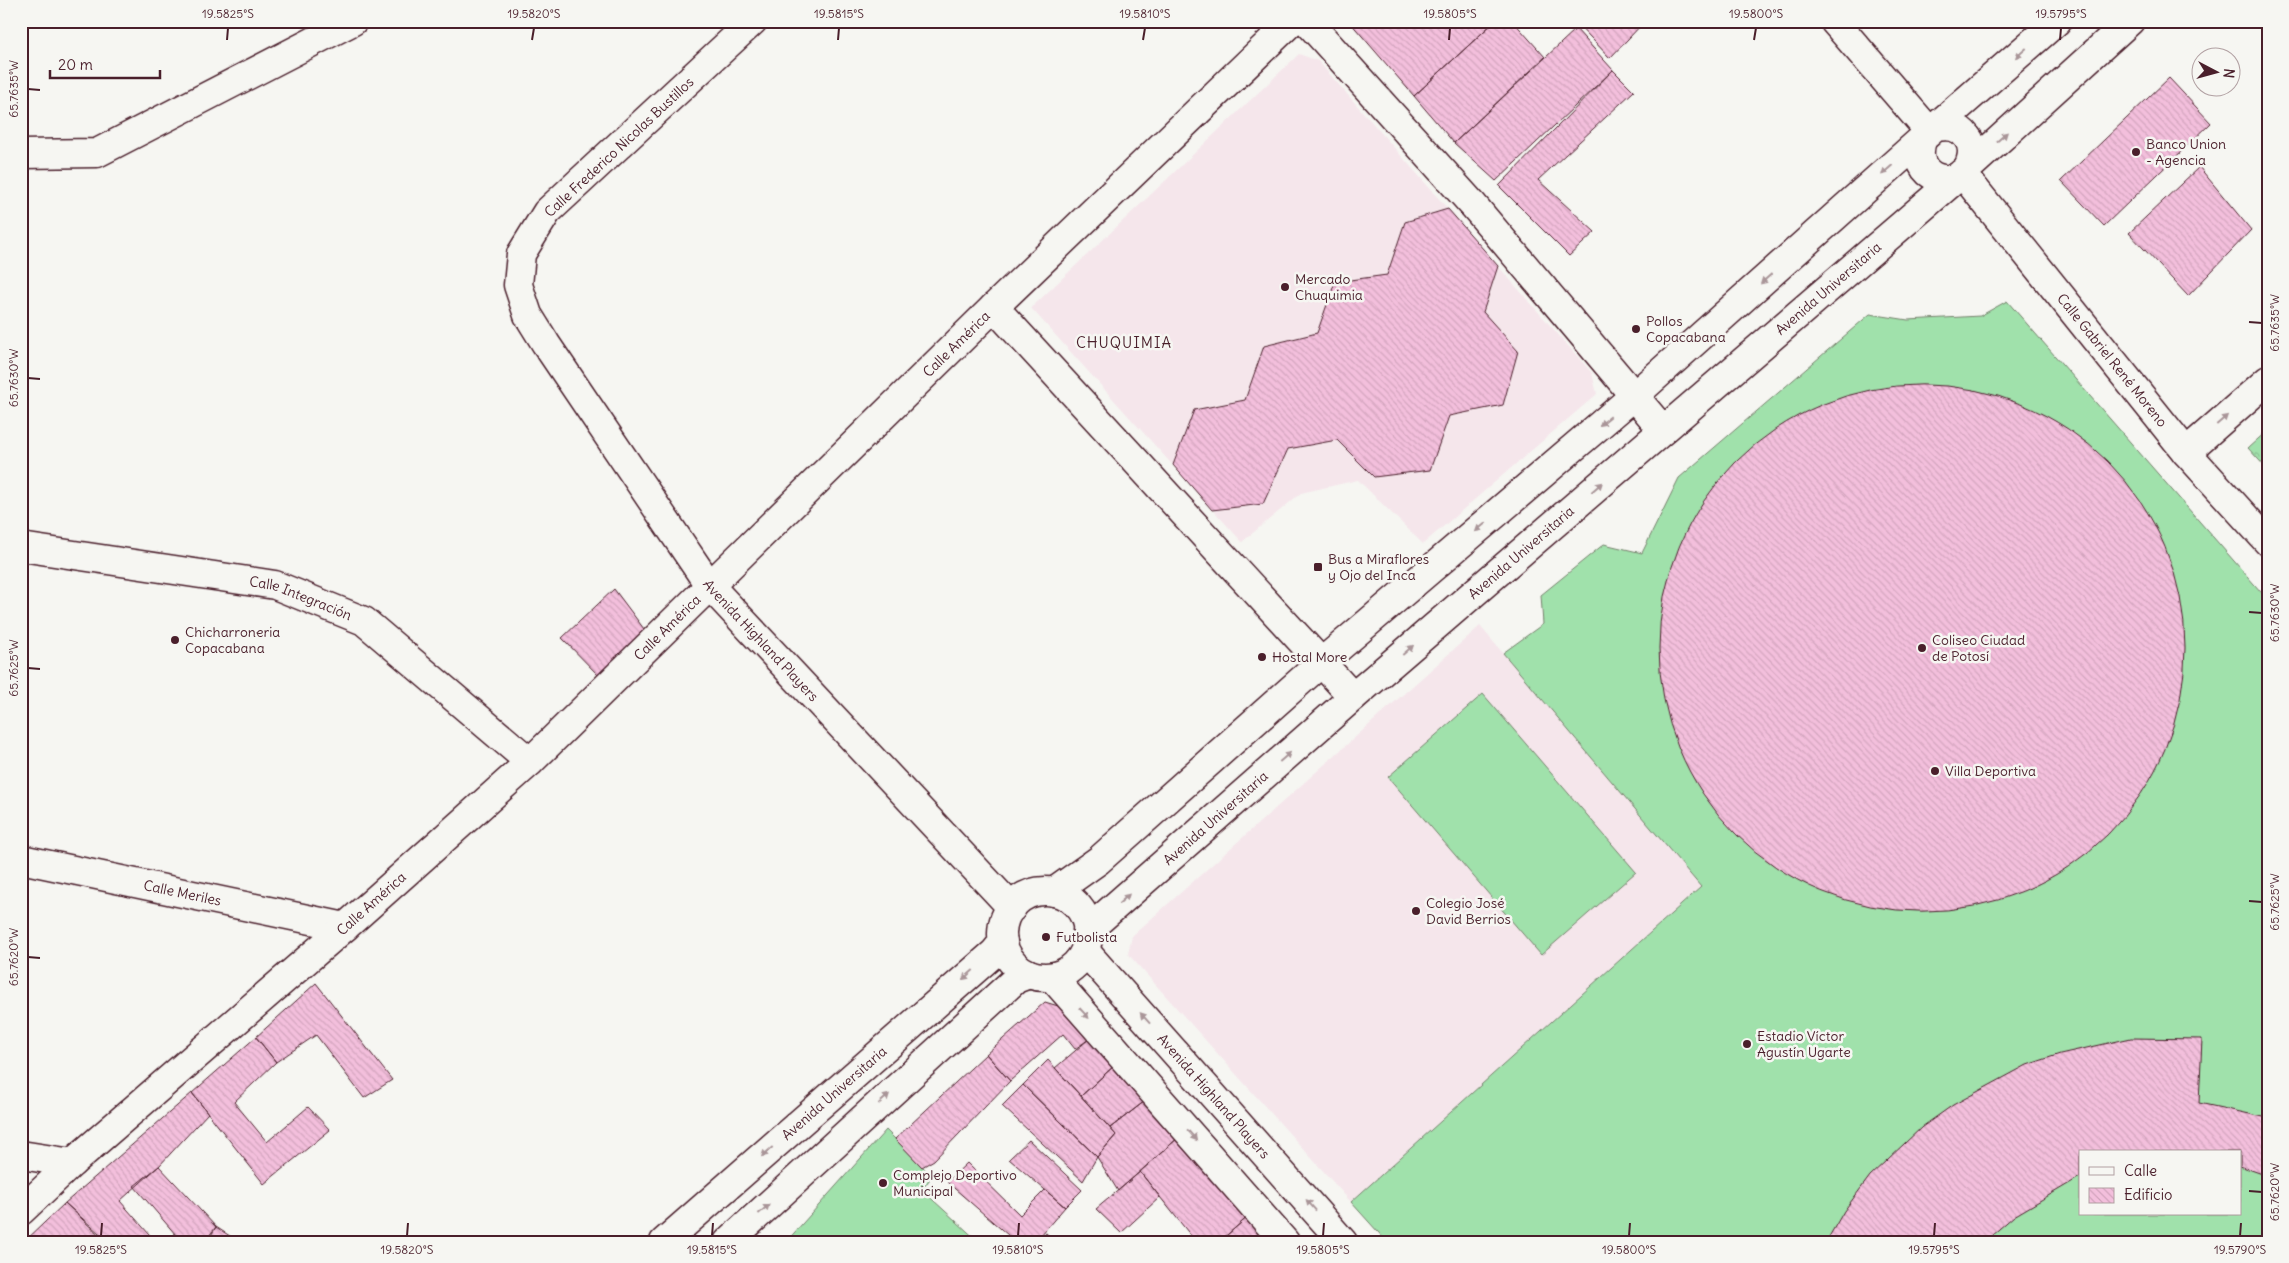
<svg xmlns="http://www.w3.org/2000/svg" width="2289" height="1263" font-family="Delius,sans-serif">
<style>
.built{fill:#f5e6eb}
.park{fill:url(#park-crowns);stroke:#75806b}
.pitch{fill:#a0e1ab;stroke:#75806b;fill-rule:evenodd}
.building{fill:url(#building-back-hatch);stroke:#4a1f2b}
.lines{fill:none;stroke-linecap:round;stroke-linejoin:round}
.minor-casing{stroke:#4a1f2b;stroke-width:31}
.tertiary-casing{stroke:#4a1f2b;stroke-width:31}
.primary-casing{stroke:#4a1f2b;stroke-width:31}
.minor{stroke:#f6f6f2;stroke-width:28}
.tertiary{stroke:#f6f6f2;stroke-width:28}
.primary{stroke:#f6f6f2;stroke-width:28}
.oneway{fill:#a99598}
.ticks{fill:none;stroke:#4a1f2b;stroke-width:2}
.poi-dot{fill:#4a1f2b;stroke:#f6f6f2;stroke-width:2}
.labels{text-anchor:middle;stroke-width:5;stroke-linejoin:round;paint-order:stroke}
.poi-label{font-size:14px;fill:#4a1f2b;stroke:#f6f6f2;text-anchor:start}
.street-label{font-size:14px;fill:#4a1f2b;stroke:#f6f6f2}
.neighbourhood-label{font-size:15px;letter-spacing:1px;fill:#4a1f2b;stroke:#f6f6f2}
.neatline{fill:none;stroke:#4a1f2b;stroke-width:2}
.ticks-label{font-size:12px;text-anchor:middle;fill:#4a1f2b}
</style>
<defs>
<pattern id="park-crowns" width="20" height="18" patternUnits="userSpaceOnUse" patternTransform="scale(1.25)"><rect width="20" height="18" fill="#a0e1ab"/><path d="M2 6a3 3 0 1 1 6 0M12 15a3 3 0 1 1 6 0" fill="none" stroke="#8bc193"/></pattern>
<pattern id="building-back-hatch" width="6" height="6" patternUnits="userSpaceOnUse" patternTransform="scale(1.25)"><rect width="6" height="6" fill="#f3bfdc"/><path d="M-1 5l2 2M0 0l6 6M5-1l2 2" fill="none" stroke="#d2a4bd"/></pattern>
</defs>
<rect width="100%" height="100%" fill="#f6f6f2"/>
<filter id="ink" filterUnits="userSpaceOnUse"><feTurbulence type="fractalNoise" baseFrequency=".02" numOctaves="2"/><feDisplacementMap in="SourceGraphic" scale="10" xChannelSelector="R" yChannelSelector="G"/><feConvolveMatrix kernelMatrix="1 2 1 2 8 2 1 2 1" color-interpolation-filters="sRGB"/></filter>
<g filter="url(#ink)">
<!-- built -->
<path class="built" d="M1299 54 1318 61 1592 373 1597 394 1423 544 1358 480 1301 493 1242 542 1031 308Z
M1480 626 1701 887 1351 1202 1128 954 1132 936Z"/>
<!-- park -->
<path class="park" d="M2268 430V470L2248 448Z"/>
<!-- pitch -->
<path class="pitch" d="M2007 301 2268 600V1242H1387L1351 1202 1701 887 1503 653 1543 624 1541 595 1604 544 1642 553 1679 478 1870 314 1908 320 1980 316ZM2080 1152H2240V1214H2080Z
M1483 694 1636 872 1541 955 1388 777Z
M886 1130 932 1176 922 1190 979 1242H786Z"/>
<!-- building -->
<path class="building" d="M1349 21H1495L1414 96Z
M1495 21H1513L1545 57 1454 143 1414 96Z
M1575 21H1645L1610 58Z
M1576 29 1613 70 1496 181 1454 143Z
M1613 70 1634 91 1538 180 1595 232 1569 256 1499 186Z
M2169 78 2211 123 2104 226 2061 181Z
M2199 167 2251 230 2188 296 2129 233Z
M1448 209 1498 266 1483 312 1518 351 1503 405 1449 416 1430 470 1374 477 1337 440 1288 449 1263 504 1212 510 1173 465 1194 410 1245 400 1264 346 1317 333 1335 282 1387 275 1405 222Z
M1659 648a263 263 0 1 1 526 0a263 263 0 1 1-526 0Z
M614 589 647 633 600 677 562 638Z
M316 983 392 1080 364 1098 316 1035 276 1062 256 1037Z
M1045 1002 1068 1009 1089 1039 1075 1049 1063 1034 1010 1081 986 1054Z
M256 1037 276 1062 234 1102 267 1142 308 1107 330 1130 264 1184 192 1093Z
M2131 1038 2202 1039 2199 1103 2268 1118V1176L2240 1166V1152H2080V1177L2014 1216 1984 1242H1826L1844 1211 1870 1176 1922 1127 1953 1105 2027 1065 2060 1054Z
M1089 1039 1115 1065 1081 1096 1055 1068Z
M986 1054 1010 1081 934 1160 922 1167 895 1139Z
M1048 1060 1116 1135 1097 1157 1023 1085Z
M1115 1065 1145 1101 1110 1128 1081 1096Z
M1023 1085 1097 1157 1083 1181 1002 1106Z
M192 1093 208 1113 159 1166 120 1201 156 1242H109L65 1203Z
M1145 1101 1179 1137 1118 1191 1097 1157 1116 1135 1110 1128Z
M1179 1137 1250 1215 1219 1242H1196L1140 1172Z
M1029 1140 1082 1190 1065 1207 1009 1159Z
M967 1163 1020 1215 1045 1190 1065 1207 1035 1242H1016L947 1182Z
M159 1166 216 1227 204 1242H182L134 1186Z
M1140 1172 1160 1197 1121 1233 1096 1209Z
M65 1203 100 1236 95 1242H24Z
M1250 1215 1271 1242H1219Z
M216 1227 236 1240 234 1242H207Z
M1046 1233 1056 1242H1039Z"/>
<g class="lines">
<!-- minor casing -->
<g class="minor-casing">
<g id="minor">
<path id="s1" d="M753 21 547 212 521 254 518 285 528 315 546 344 709 585 1012 908"/>
<path d="M1307 21 1474 206 1663 430"/>
<path d="M1834 21 1929 131"/>
<path d="M21 154 97 153 353 21"/>
<path d="M994 307 1353 697"/>
<path d="M2186 452 2268 380"/>
<path id="s2" d="M21 547 275 585 364 621 530 762"/>
<path id="s3" d="M21 859 345 927"/>
<path id="s4" d="M1085 951 1343 1242"/>
<path d="M1052 977 1285 1242"/>
<path d="M21 1155 72 1163"/>
<path id="s5" d="M21 1211 72 1163 345 927 530 762 994 307 1292 21"/>
</g>
</g>
<!-- tertiary casing -->
<g class="tertiary-casing">
<g id="tertiary">
<path id="s6" d="M1962 173 2186 452 2268 542"/>
</g>
</g>
<!-- primary casing -->
<g class="primary-casing">
<g id="primary">
<path d="M1936 127C1949 125 1959 126 1967 137 1972 143 1973 151 1971 159 1963 195 1906 180 1923 138L2057 21"/>
<path d="M1966 170 2130 21"/>
<circle cx="1045" cy="934" r="43"/>
<path d="M1054 892 1099 860 1322 662 1634 396 1923 138"/>
<path id="s7" d="M1087 931 1353 697 1959 176"/>
<path id="s8" d="M664 1242 994 953 1003 942"/>
<path d="M728 1242 1016 979 1029 974"/>
</g>
</g>
<!-- minor -->
<use href="#minor" class="minor"/>
<!-- tertiary -->
<use href="#tertiary" class="tertiary"/>
<!-- primary -->
<use href="#primary" class="primary"/>
</g>
<!-- one-way arrows -->
<defs><path id="oneway-solid" d="M-6-.8H1V-3.2L6.5 0L1 3.2V.8H-6Z" transform="scale(1.25)"/></defs>
<g class="oneway">
<use href="#oneway-solid" transform="translate(2021 53) rotate(139)"/>
<use href="#oneway-solid" transform="translate(2002 137) rotate(-42)"/>
<use href="#oneway-solid" transform="translate(1887 170) rotate(138)"/>
<use href="#oneway-solid" transform="translate(1766 279) rotate(138)"/>
<use href="#oneway-solid" transform="translate(2222 420) rotate(-41)"/>
<use href="#oneway-solid" transform="translate(1605 421) rotate(140)"/>
<use href="#oneway-solid" transform="translate(1597 487) rotate(-41)"/>
<use href="#oneway-solid" transform="translate(1481 527) rotate(140)"/>
<use href="#oneway-solid" transform="translate(1408 650) rotate(-41)"/>
<use href="#oneway-solid" transform="translate(1285 757) rotate(-41)"/>
<use href="#oneway-solid" transform="translate(1124 899) rotate(-42)"/>
<use href="#oneway-solid" transform="translate(968 975) rotate(139)"/>
<use href="#oneway-solid" transform="translate(1084 1013) rotate(47)"/>
<use href="#oneway-solid" transform="translate(1145 1018) rotate(-132)"/>
<use href="#oneway-solid" transform="translate(884 1099) rotate(-42)"/>
<use href="#oneway-solid" transform="translate(1192 1135) rotate(49)"/>
<use href="#oneway-solid" transform="translate(767 1152) rotate(139)"/>
<use href="#oneway-solid" transform="translate(1311 1205) rotate(-132)"/>
<use href="#oneway-solid" transform="translate(764 1209) rotate(-42)"/>
</g>
</g>
<!-- ticks -->
<path class="ticks" d="M227 40 228 28M532 40 534 28M838 40 839 28M1143 40 1145 28M1449 40 1450 28M1754 40 1756 28M2060 40 2061 28M28 89 40 90M2249 322 2262 323M28 378 40 379M2249 612 2262 613M28 668 40 669M2249 901 2262 902M28 957 40 958M2249 1191 2262 1192M101 1236 102 1223M407 1236 408 1223M712 1236 713 1223M1018 1236 1019 1223M1323 1236 1324 1223M1629 1236 1630 1223M1934 1236 1935 1223M2240 1236 2241 1223"/>
<!-- markers -->
<g class="poi-dot">
<circle cx="2136" cy="152" r="5"/>
<circle cx="1285" cy="287" r="5"/>
<circle cx="1636" cy="329" r="5"/>
<rect x="1313" y="562" width="10" height="10" rx="2.5"/>
<circle cx="175" cy="640" r="5"/>
<circle cx="1922" cy="648" r="5"/>
<circle cx="1262" cy="657" r="5"/>
<circle cx="1935" cy="771" r="5"/>
<circle cx="1416" cy="911" r="5"/>
<circle cx="1046" cy="937" r="5"/>
<circle cx="1747" cy="1044" r="5"/>
<circle cx="883" cy="1183" r="5"/>
</g>
<g class="labels">
<!-- poi labels -->
<g class="poi-label">
<text x="2146" y="149">Banco Union<tspan x="2146" dy="16">- Agencia</tspan></text>
<text x="1295" y="284">Mercado<tspan x="1295" dy="16">Chuquimia</tspan></text>
<text x="1646" y="326">Pollos<tspan x="1646" dy="16">Copacabana</tspan></text>
<text x="1328" y="564">Bus a Miraflores<tspan x="1328" dy="16">y Ojo del Inca</tspan></text>
<text x="185" y="637">Chicharroneria<tspan x="185" dy="16">Copacabana</tspan></text>
<text x="1932" y="645">Coliseo Ciudad<tspan x="1932" dy="16">de Potosí</tspan></text>
<text x="1272" y="662">Hostal More</text>
<text x="1945" y="776">Villa Deportiva</text>
<text x="1426" y="908">Colegio José<tspan x="1426" dy="16">David Berrios</tspan></text>
<text x="1056" y="942">Futbolista</text>
<text x="1757" y="1041">Estadio Víctor<tspan x="1757" dy="16">Agustín Ugarte</tspan></text>
<text x="893" y="1180">Complejo Deportivo<tspan x="893" dy="16">Municipal</tspan></text>
</g>
<!-- street labels -->
<g class="street-label">
<text transform="translate(619 147) rotate(-43)" y="5">Calle Frederico Nicolas Bustillos</text>
<text dy="5" stroke="none"><textPath href="#s7" startOffset="981">Avenida Universitaria</textPath></text>
<text dy="5" stroke="none"><textPath href="#s5" startOffset="1276">Calle América</textPath></text>
<text dy="5" stroke="none"><textPath href="#s6" startOffset="240">Calle Gabriel René Moreno</textPath></text>
<text dy="5" stroke="none"><textPath href="#s7" startOffset="576">Avenida Universitaria</textPath></text>
<text dy="5" stroke="none"><textPath href="#s2" startOffset="285">Calle Integración</textPath></text>
<text dy="5" stroke="none"><textPath href="#s5" startOffset="871">Calle América</textPath></text>
<text dy="5" stroke="none"><textPath href="#s1" startOffset="794">Avenida Highland Players</textPath></text>
<text dy="5" stroke="none"><textPath href="#s7" startOffset="171">Avenida Universitaria</textPath></text>
<text dy="5" stroke="none"><textPath href="#s3" startOffset="165">Calle Meriles</textPath></text>
<text dy="5" stroke="none"><textPath href="#s5" startOffset="466">Calle América</textPath></text>
<text dy="5" stroke="none"><textPath href="#s8" startOffset="226">Avenida Universitaria</textPath></text>
<text dy="5" stroke="none"><textPath href="#s4" startOffset="194">Avenida Highland Players</textPath></text>
</g>
<!-- neighbourhood labels -->
<g class="neighbourhood-label">
<text x="1124" y="348">CHUQUIMIA</text>
</g>
</g>
<!-- margin -->
<rect width="2289" height="1263" fill="none" stroke="#f6f6f2" stroke-width="55"/>
<!-- legend -->
<rect x="2079" y="1150" width="162" height="65" fill="#f6f6f2" stroke="#b1a0a2"/>
<rect x="2089" y="1167" width="25" height="8" fill="#f6f6f2" stroke="#b1a0a2"/>
<text x="2124" y="1176" font-size="15" fill="#4a1f2b">Calle</text>
<rect x="2089" y="1188" width="25" height="15" fill="url(#building-back-hatch)" stroke="#b1a0a2"/>
<text x="2124" y="1200" font-size="15" fill="#4a1f2b">Edificio</text>
<!-- north arrow -->
<g transform="translate(2216 72) rotate(96)"><circle r="24" fill="#f6f6f2" stroke="#b1a0a2"/>
<path d="M0-4L9 19L0 12L-9 19Z" fill="#4a1f2b"/>
<text y="-8" font-size="14" font-weight="bold" text-anchor="middle" fill="#4a1f2b">N</text>
</g>
<!-- scale -->
<path d="M50 70v8h110v-8" fill="none" stroke="#4a1f2b" stroke-width="2.5"/>
<text x="58" y="70" font-size="15" fill="#4a1f2b" stroke="#f6f6f2" stroke-width="4" paint-order="stroke">20 m</text>
<rect x="28" y="28" width="2234" height="1208" class="neatline"/>
<g class="ticks-label">
<text x="228" y="18">19.5825°S</text>
<text x="534" y="18">19.5820°S</text>
<text x="839" y="18">19.5815°S</text>
<text x="1145" y="18">19.5810°S</text>
<text x="1450" y="18">19.5805°S</text>
<text x="1756" y="18">19.5800°S</text>
<text x="2061" y="18">19.5795°S</text>
<text transform="translate(14 89) rotate(-90)" y="4">65.7635°W</text>
<text transform="translate(2275 323) rotate(-90)" y="4">65.7635°W</text>
<text transform="translate(14 378) rotate(-90)" y="4">65.7630°W</text>
<text transform="translate(2275 613) rotate(-90)" y="4">65.7630°W</text>
<text transform="translate(14 668) rotate(-90)" y="4">65.7625°W</text>
<text transform="translate(2275 902) rotate(-90)" y="4">65.7625°W</text>
<text transform="translate(14 957) rotate(-90)" y="4">65.7620°W</text>
<text transform="translate(2275 1192) rotate(-90)" y="4">65.7620°W</text>
<text x="101" y="1254">19.5825°S</text>
<text x="407" y="1254">19.5820°S</text>
<text x="712" y="1254">19.5815°S</text>
<text x="1018" y="1254">19.5810°S</text>
<text x="1323" y="1254">19.5805°S</text>
<text x="1629" y="1254">19.5800°S</text>
<text x="1934" y="1254">19.5795°S</text>
<text x="2240" y="1254">19.5790°S</text>
</g>
</svg>
